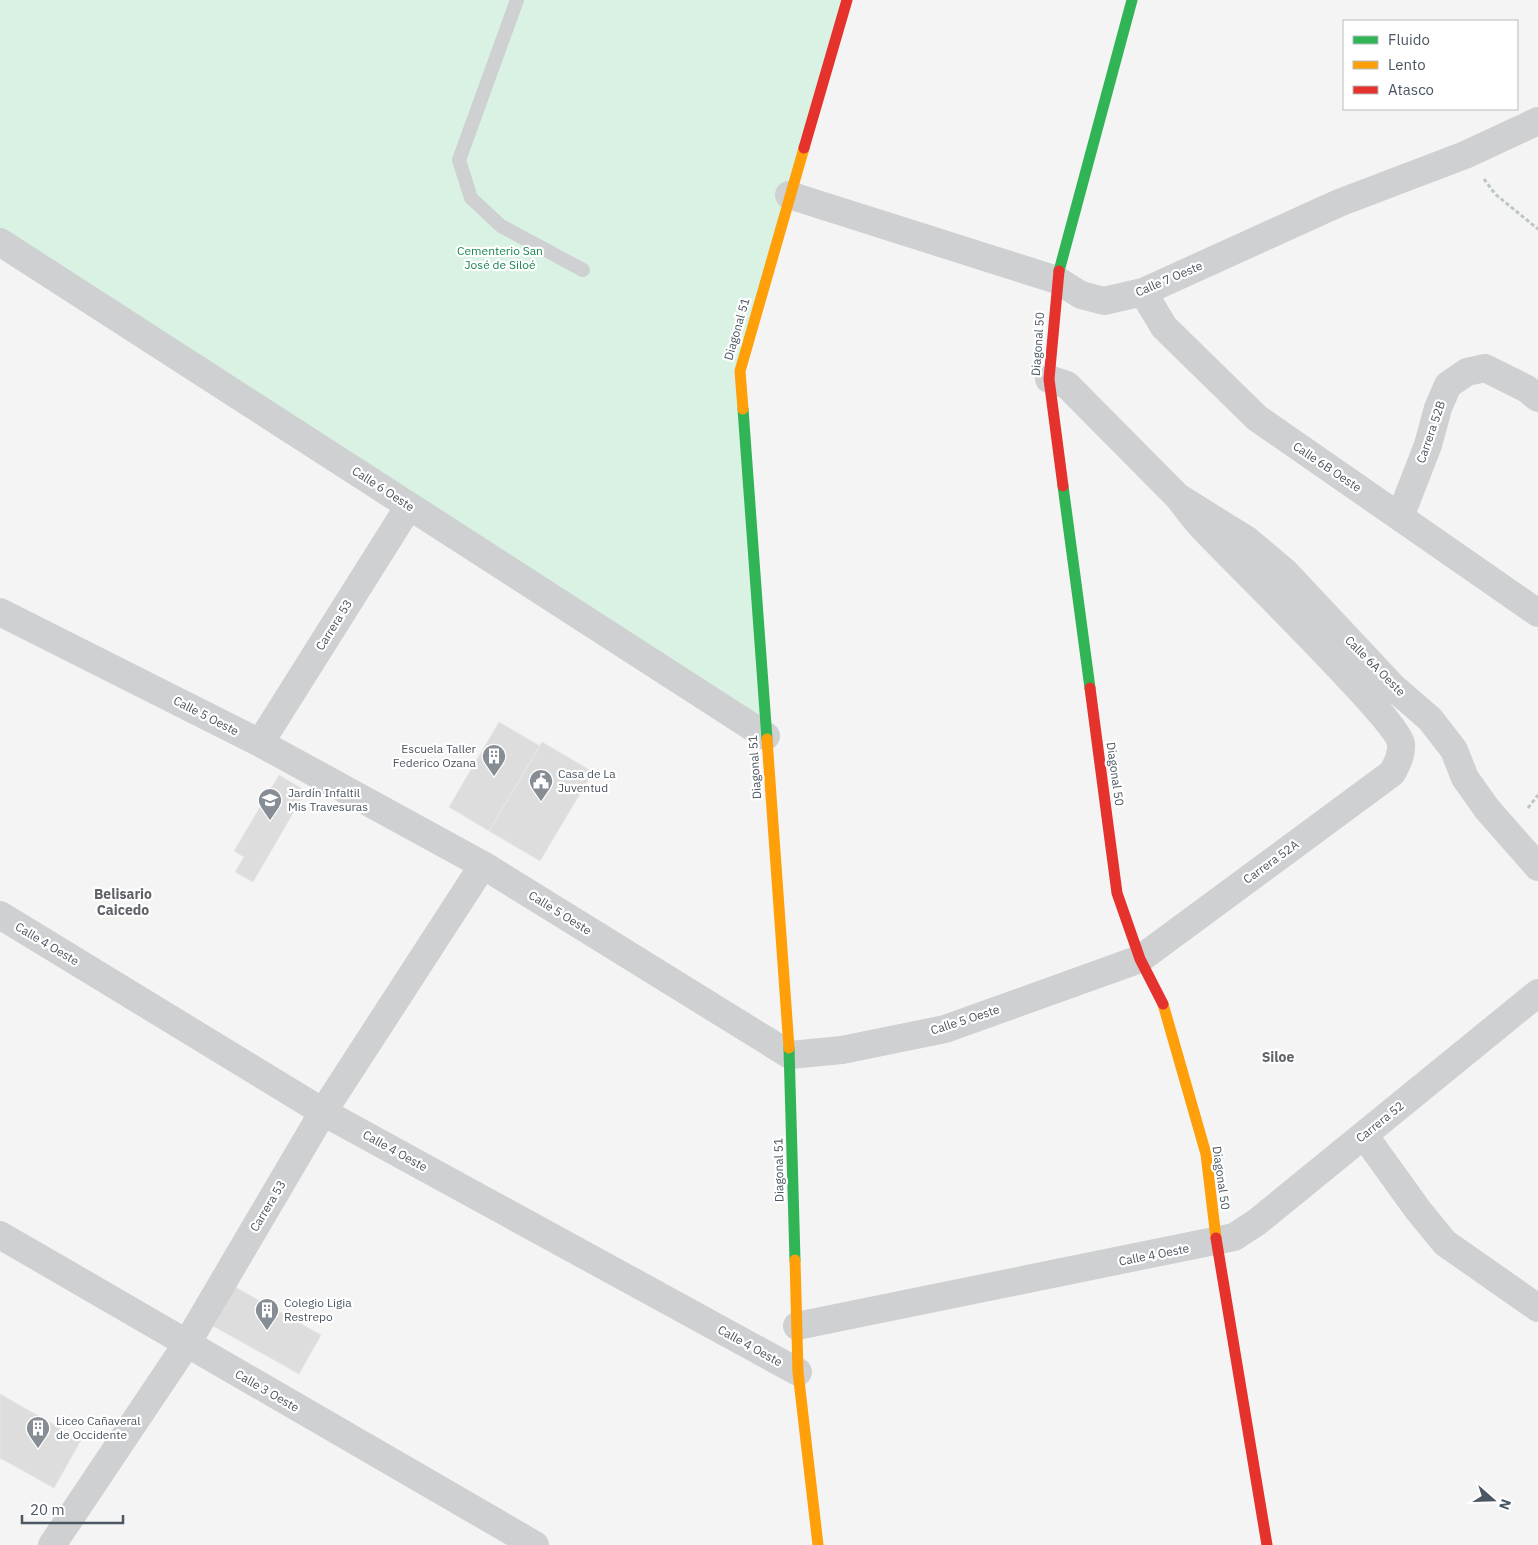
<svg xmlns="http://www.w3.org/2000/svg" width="1538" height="1545" font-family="'IBM Plex Sans',sans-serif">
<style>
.green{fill:#d9f2e3}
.building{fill:#ddddde;stroke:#e5e6e7}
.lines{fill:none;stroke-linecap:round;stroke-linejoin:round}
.path{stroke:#bcc7c4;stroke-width:3;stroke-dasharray:4 2.5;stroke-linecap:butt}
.lane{stroke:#ced0d2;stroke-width:14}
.street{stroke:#ced0d2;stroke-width:28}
.fast{stroke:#30b455;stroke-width:11}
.slow{stroke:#ff9f0a;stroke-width:11}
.jam{stroke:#e5322d;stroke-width:11}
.labels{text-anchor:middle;stroke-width:4.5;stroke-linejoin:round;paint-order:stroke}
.park-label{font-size:12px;fill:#17864f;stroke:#fff}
.street-label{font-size:12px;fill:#4a5661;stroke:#fff}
.poi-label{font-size:12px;fill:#4a5661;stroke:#fff;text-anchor:start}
.neighbourhood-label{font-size:14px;font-weight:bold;fill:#5f6368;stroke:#fff}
</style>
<rect width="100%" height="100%" fill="#f4f4f4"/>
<!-- green -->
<path class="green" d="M0 0H847L740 371 766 736 0 242Z"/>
<!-- building -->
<path class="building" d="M499 722 540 746 489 831 449 807Z
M542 742 593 772 540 861 489 831Z
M279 775 306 791 253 882 235 872 244 857 234 851Z
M235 1287 321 1335 299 1374 213 1326Z
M0 1394 81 1440 54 1488 0 1458Z"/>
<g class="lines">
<!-- path -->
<path class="path" d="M1484 179 1495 194 1538 229
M1528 808 1538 795"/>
<!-- lane -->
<path class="lane" d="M517 0 459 160 471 198 501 226 583 270"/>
<!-- street -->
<path class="street" d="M789 195 1057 280 1081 295 1104 301 1143 292 1339 203 1465 155 1538 121
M0 242 766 736
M1143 292 1164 327 1257 418 1538 613
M1049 379 1067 385 1178 497 1247 540 1286 573 1393 687 1430 719 1454 750 1465 778 1487 809 1538 867
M1400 517 1428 445 1438 408 1448 385 1467 372 1485 368 1527 389 1538 398
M0 612 260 743 483 865 790 1055 842 1050 945 1029 1140 959 1392 773C1397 764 1402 755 1401 744 1398 720 1233 560 1205 530 1195 520 1187 508 1178 497
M260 743 409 506
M0 915 323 1112 798 1372
M1364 1135 1418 1210 1445 1243 1538 1308
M0 1235 535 1545
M797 1326 1234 1237 1257 1222 1538 993
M52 1545 186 1345 323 1112 483 865"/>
<!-- fast -->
<path class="fast" d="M1059 271 1132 0
M743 409 767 739
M1063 486 1090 688
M789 1048 795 1260"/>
<!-- slow -->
<path class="slow" d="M743 409 740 371 804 148
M767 739 789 1048
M1163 1004 1206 1154 1216 1238
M795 1260 798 1372 818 1545"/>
<!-- jam -->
<path class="jam" d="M804 148 847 0
M1059 271 1049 379 1063 486
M1090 688 1117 893 1140 959 1163 1004
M1216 1238 1267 1545"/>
</g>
<!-- icons -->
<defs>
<g id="building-pin" transform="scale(1.25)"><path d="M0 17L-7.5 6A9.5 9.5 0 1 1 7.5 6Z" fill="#868d94" stroke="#fff"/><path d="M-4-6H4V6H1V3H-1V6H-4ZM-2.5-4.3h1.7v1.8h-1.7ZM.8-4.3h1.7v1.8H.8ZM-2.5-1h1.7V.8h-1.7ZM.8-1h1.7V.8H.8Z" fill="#fff"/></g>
<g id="civic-pin" transform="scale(1.25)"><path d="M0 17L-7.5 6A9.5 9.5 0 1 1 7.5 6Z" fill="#868d94" stroke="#fff"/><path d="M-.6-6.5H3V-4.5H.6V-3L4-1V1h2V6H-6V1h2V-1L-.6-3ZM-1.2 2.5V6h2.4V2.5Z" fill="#fff"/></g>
<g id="school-pin" transform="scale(1.25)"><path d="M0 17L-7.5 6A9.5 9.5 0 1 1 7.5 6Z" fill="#868d94" stroke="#fff"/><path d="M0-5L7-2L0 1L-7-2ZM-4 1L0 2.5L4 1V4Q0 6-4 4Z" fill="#fff"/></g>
</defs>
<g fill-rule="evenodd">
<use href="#building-pin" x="494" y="756"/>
<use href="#civic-pin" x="541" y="781"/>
<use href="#school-pin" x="270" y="800"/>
<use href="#building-pin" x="267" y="1310"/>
<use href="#building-pin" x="38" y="1428"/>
</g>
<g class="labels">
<!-- park labels -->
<g class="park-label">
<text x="500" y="255">Cementerio San<tspan x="500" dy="14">José de Siloé</tspan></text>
</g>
<!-- street labels -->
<g class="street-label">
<text transform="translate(1169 279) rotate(-23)" y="4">Calle 7 Oeste</text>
<text transform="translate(737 329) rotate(-74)" y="4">Diagonal 51</text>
<text transform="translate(1038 344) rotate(-86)" y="4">Diagonal 50</text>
<text transform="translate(1431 432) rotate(-71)" y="4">Carrera 52B</text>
<text transform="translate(1327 467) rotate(34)" y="4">Calle 6B Oeste</text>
<text transform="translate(383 489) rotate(33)" y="4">Calle 6 Oeste</text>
<text transform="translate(334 625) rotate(-58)" y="4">Carrera 53</text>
<text transform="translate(1375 666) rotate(45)" y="4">Calle 6A Oeste</text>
<text transform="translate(206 716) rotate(27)" y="4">Calle 5 Oeste</text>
<text transform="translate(755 767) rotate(-94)" y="4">Diagonal 51</text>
<text transform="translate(1115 774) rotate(82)" y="4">Diagonal 50</text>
<text transform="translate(1271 862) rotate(-36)" y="4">Carrera 52A</text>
<text transform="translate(560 913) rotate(32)" y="4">Calle 5 Oeste</text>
<text transform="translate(47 944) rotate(31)" y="4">Calle 4 Oeste</text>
<text transform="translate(965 1020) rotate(-18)" y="4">Calle 5 Oeste</text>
<text transform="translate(1380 1122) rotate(-39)" y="4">Carrera 52</text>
<text transform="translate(395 1151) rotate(29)" y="4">Calle 4 Oeste</text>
<text transform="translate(779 1170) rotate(-91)" y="4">Diagonal 51</text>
<text transform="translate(1221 1178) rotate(82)" y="4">Diagonal 50</text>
<text transform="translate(268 1206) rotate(-59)" y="4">Carrera 53</text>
<text transform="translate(1154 1255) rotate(-11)" y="4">Calle 4 Oeste</text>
<text transform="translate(750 1346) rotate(29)" y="4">Calle 4 Oeste</text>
<text transform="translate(267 1391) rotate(30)" y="4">Calle 3 Oeste</text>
</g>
<!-- poi labels -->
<g class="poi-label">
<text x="476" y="753" text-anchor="end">Escuela Taller<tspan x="476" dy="14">Federico Ozana</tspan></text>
<text x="558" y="778">Casa de La<tspan x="558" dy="14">Juventud</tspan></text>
<text x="288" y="797">Jardín Infaltil<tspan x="288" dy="14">Mis Travesuras</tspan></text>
<text x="284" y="1307">Colegio Ligia<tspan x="284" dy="14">Restrepo</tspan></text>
<text x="56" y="1425">Liceo Cañaveral<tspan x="56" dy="14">de Occidente</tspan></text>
</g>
<!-- neighbourhood labels -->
<g class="neighbourhood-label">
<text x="123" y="899">Belisario<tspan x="123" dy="16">Caicedo</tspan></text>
<text x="1278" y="1062">Siloe</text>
</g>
</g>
<!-- legend -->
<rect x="1343" y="20" width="175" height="90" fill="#ffffff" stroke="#b7bbc0"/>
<rect x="1353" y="36" width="25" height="8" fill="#30b455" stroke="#b7bbc0"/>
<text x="1388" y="45" font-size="15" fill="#4a5661">Fluido</text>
<rect x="1353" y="61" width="25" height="8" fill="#ff9f0a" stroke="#b7bbc0"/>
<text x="1388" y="70" font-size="15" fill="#4a5661">Lento</text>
<rect x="1353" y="86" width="25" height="8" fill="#e5322d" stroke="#b7bbc0"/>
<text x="1388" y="95" font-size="15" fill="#4a5661">Atasco</text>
<!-- north arrow -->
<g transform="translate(1493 1500) rotate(110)" stroke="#ffffff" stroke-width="4" paint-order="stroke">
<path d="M0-4L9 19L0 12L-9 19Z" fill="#4a5661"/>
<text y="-8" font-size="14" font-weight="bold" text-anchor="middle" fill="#4a5661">N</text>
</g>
<!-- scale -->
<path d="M22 1515v8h101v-8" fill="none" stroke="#4a5661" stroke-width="2.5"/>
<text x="30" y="1515" font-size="15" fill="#4a5661" stroke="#ffffff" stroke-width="4" paint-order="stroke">20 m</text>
</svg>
